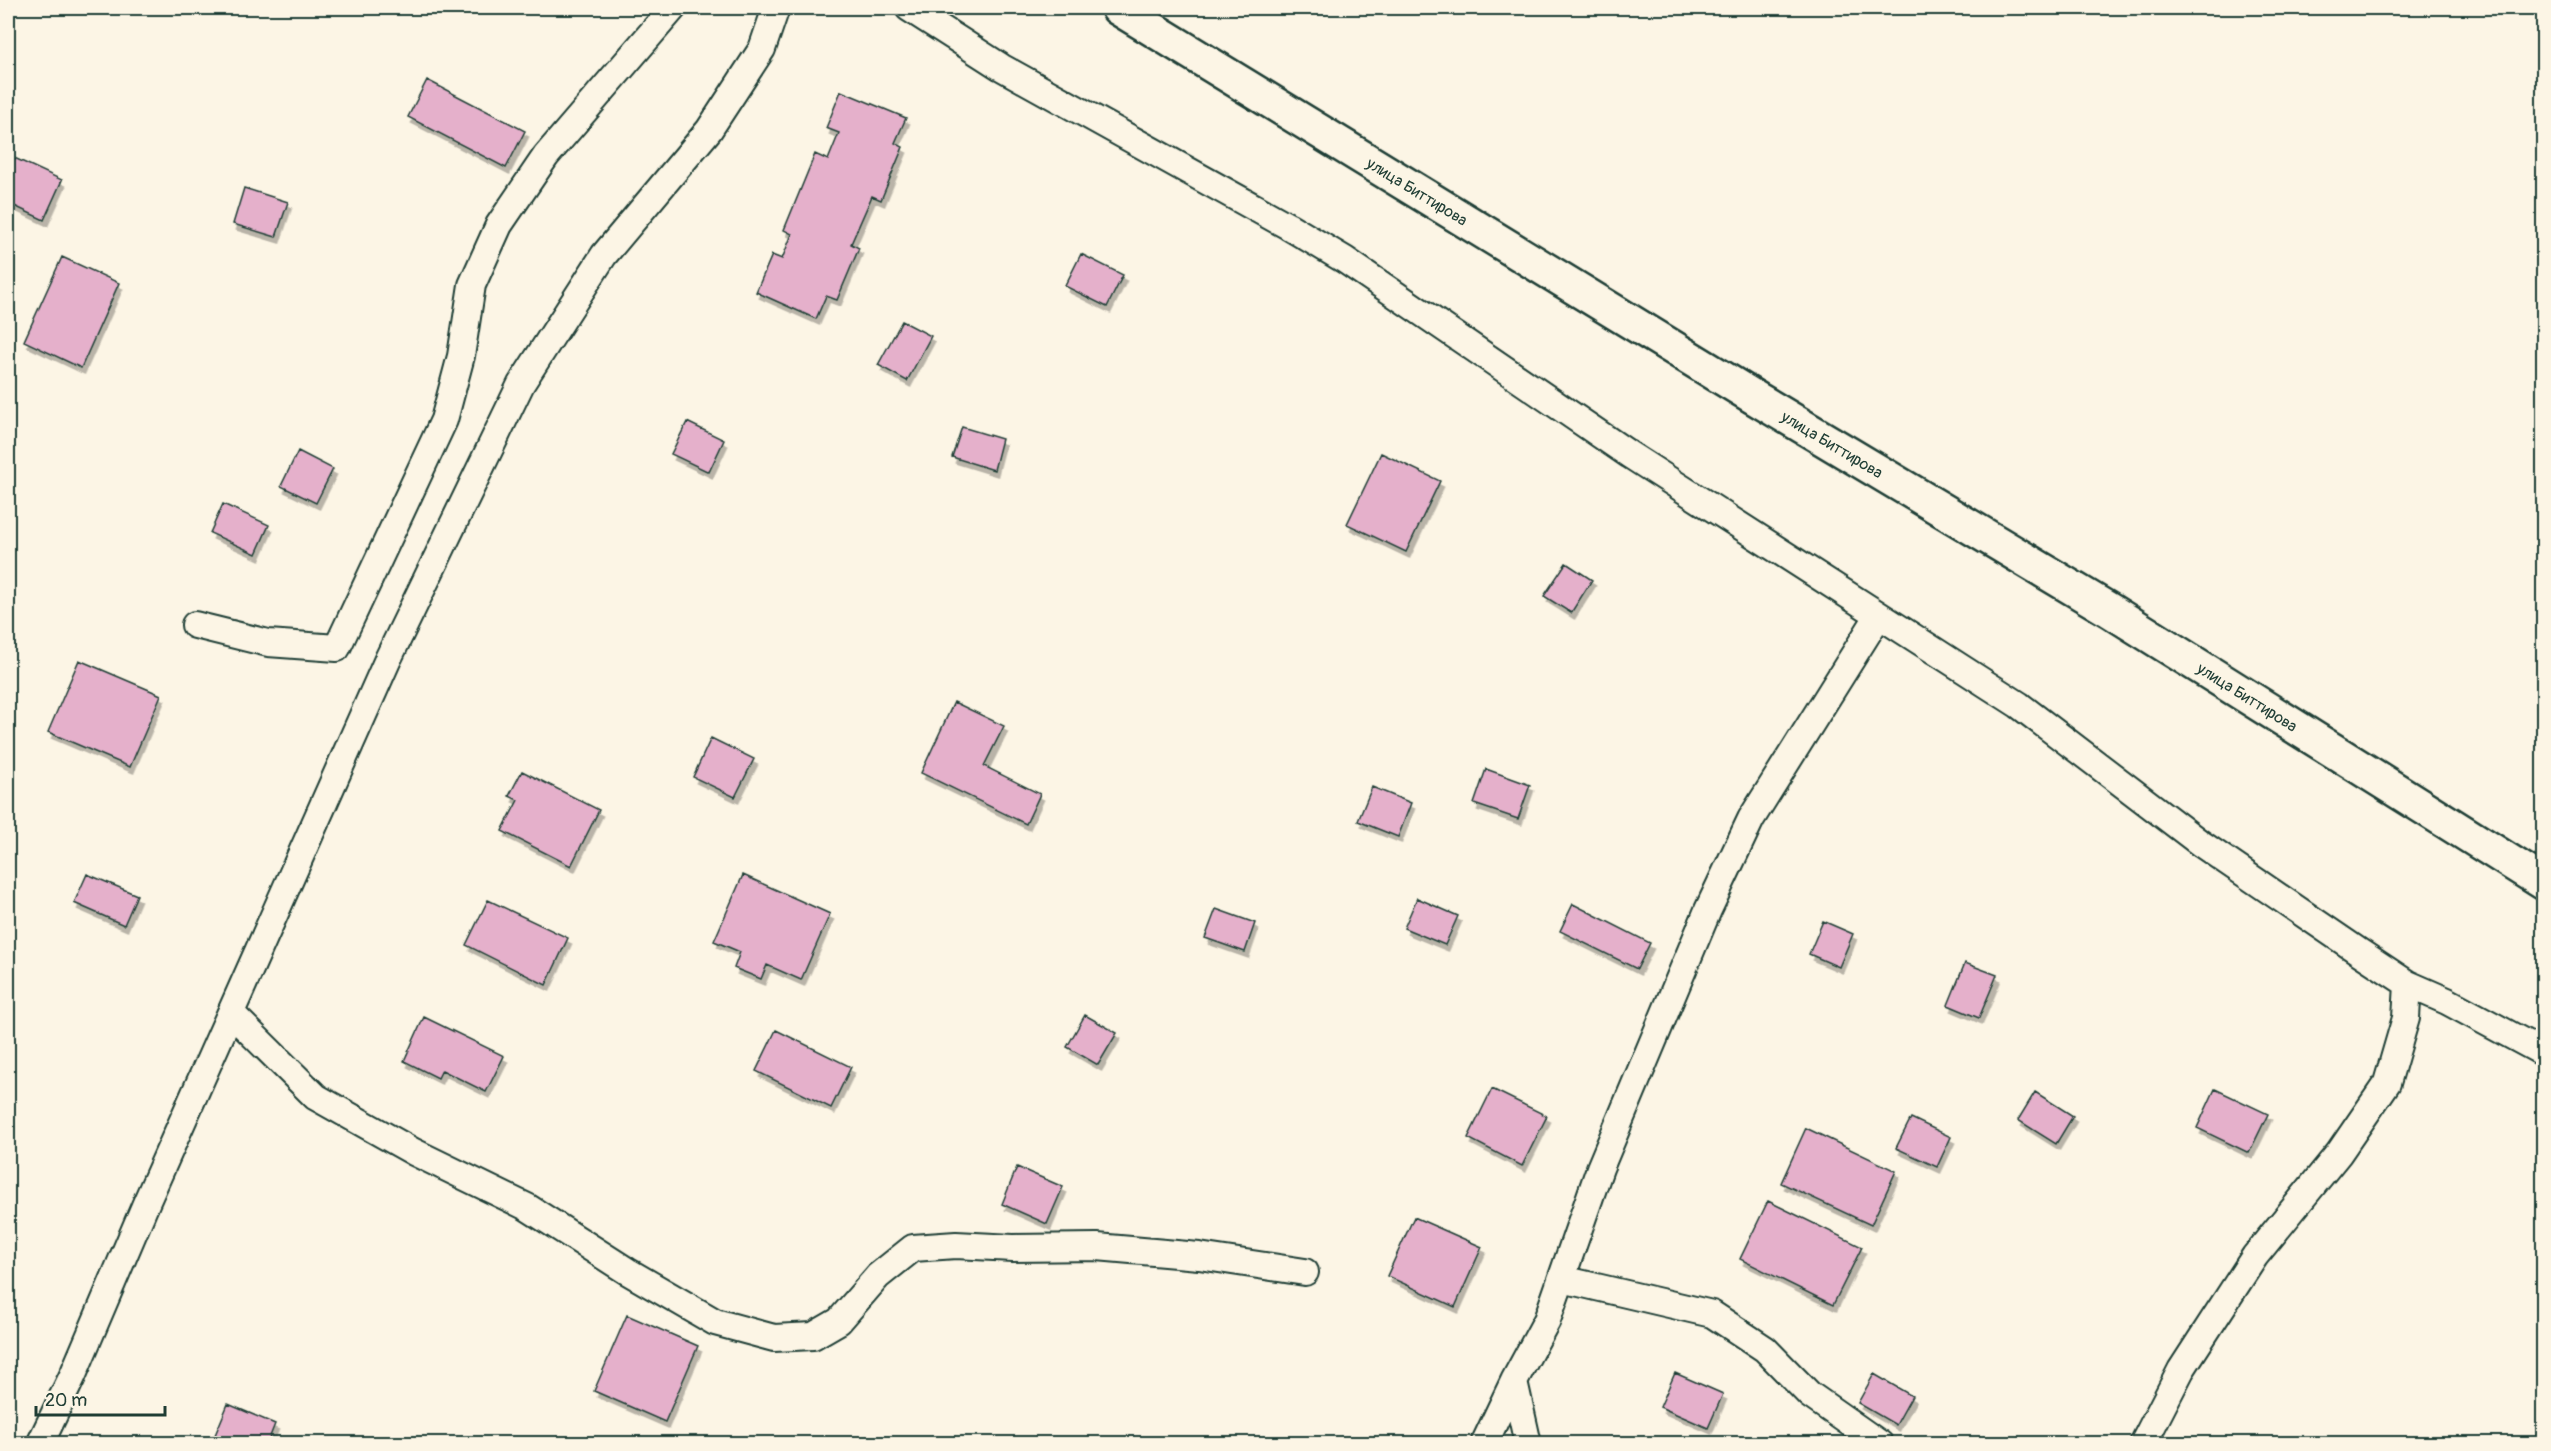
<svg xmlns="http://www.w3.org/2000/svg" width="2551" height="1451" font-family="Pangolin,sans-serif">
<style>
.building{fill:#e5b0cb;stroke:#1f3d34;stroke-width:1.5;filter:url(#shadow)}
.lines{fill:none;stroke-linecap:round;stroke-linejoin:round}
.service-casing{stroke:#1f3d34;stroke-width:30}
.tertiary-casing{stroke:#1f3d34;stroke-width:38}
.service{stroke:#fcf5e5;stroke-width:26}
.tertiary{stroke:#fcf5e5;stroke-width:33}
.labels{text-anchor:middle;stroke-width:6;stroke-linejoin:round;paint-order:stroke}
.street-label{font-size:16px;fill:#1f3d34;stroke:#fcf5e5}
</style>
<defs>
<filter id="shadow"><feDropShadow dx="3.5" dy="6" stdDeviation="0" flood-color="#0004"/></filter>
</defs>
<rect width="100%" height="100%" fill="#fcf5e5"/>
<filter id="ink" filterUnits="userSpaceOnUse"><feTurbulence type="fractalNoise" baseFrequency=".0167" numOctaves="2"/><feDisplacementMap in="SourceGraphic" scale="12" xChannelSelector="R" yChannelSelector="G"/><feConvolveMatrix kernelMatrix="1 2 1 2 8 2 1 2 1" color-interpolation-filters="sRGB"/></filter>
<g filter="url(#ink)">
<!-- building -->
<path class="building" d="M427 80 525 131 506 168 408 117Z
M841 91 906 118 895 143 903 147 881 200 872 196 851 244 859 248 837 300 826 296 816 319 756 292 772 255 782 259 792 234 784 230 815 154 828 160 839 133 826 128Z
M8 155 62 180 44 220 8 203Z
M244 188 288 202 276 237 233 224Z
M1081 254 1123 275 1107 307 1065 286Z
M62 257 119 283 81 368 24 341Z
M902 321 931 336 907 381 878 365Z
M687 422 724 440 709 472 671 454Z
M962 427 1002 439 994 470 952 457Z
M298 451 333 469 316 503 281 486Z
M1381 453 1440 481 1406 552 1347 524Z
M223 504 269 525 256 554 210 533Z
M1566 563 1592 580 1571 613 1544 596Z
M79 660 161 695 130 767 48 732Z
M954 702 1004 726 984 766 1040 794 1026 824 921 773Z
M711 738 754 759 735 797 693 777Z
M1486 769 1530 785 1518 819 1474 804Z
M522 771 599 810 571 866 502 831 518 800 509 796Z
M1372 787 1411 803 1398 837 1358 821Z
M87 874 137 895 124 925 74 903Z
M743 875 830 914 801 980 767 965 761 979 734 968 740 952 714 941Z
M1417 898 1458 916 1445 945 1404 928Z
M488 900 568 938 546 985 466 945Z
M1573 904 1650 943 1637 969 1560 931Z
M1216 909 1255 923 1245 952 1205 938Z
M1823 921 1853 934 1839 967 1809 954Z
M1965 963 1997 975 1979 1018 1948 1005Z
M1085 1015 1117 1033 1098 1065 1067 1047Z
M424 1017 504 1056 486 1092 442 1070 438 1078 404 1061Z
M776 1030 851 1067 831 1108 756 1071Z
M1492 1089 1547 1116 1522 1166 1468 1138Z
M2215 1089 2268 1114 2249 1153 2197 1128Z
M2035 1092 2073 1116 2056 1144 2018 1120Z
M1911 1118 1951 1137 1937 1167 1896 1148Z
M1806 1128 1896 1171 1871 1225 1781 1183Z
M1017 1167 1063 1187 1047 1224 1002 1204Z
M1768 1201 1862 1247 1833 1305 1740 1259Z
M1414 1217 1482 1247 1455 1307 1387 1276Z
M627 1315 698 1346 665 1422 594 1391Z
M1675 1373 1723 1394 1708 1428 1660 1407Z
M1874 1374 1912 1396 1896 1425 1858 1403Z
M228 1404 275 1424 267 1444H235L215 1435Z"/>
<g class="lines">
<!-- service casing -->
<g class="service-casing">
<path id="service" d="M909 8 1001 67 1288 226 1345 260 1630 455 2019 705 2200 843 2358 951 2408 984 2447 1001 2544 1053
M195 625 268 643 337 648 444 420 461 356 472 285 499 225 546 156 673 8
M232 1014 316 1097 414 1152 527 1207 627 1271 715 1322 774 1338 813 1336 839 1321 878 1276 913 1248 956 1245 1013 1248 1097 1247 1199 1256 1305 1272
M1562 1279 1712 1314 1765 1349 1810 1395 1880 1444
M40 1444 73 1375 147 1201 388 659 521 384 604 255 709 130 762 49 776 8
M1484 1444 1514 1381
M1528 1444 1514 1381 1547 1320 1600 1168 1708 910 1751 819 1879 615
M2143 1444 2181 1370 2255 1256 2339 1153 2387 1083 2406 1018 2408 984"/>
</g>
<!-- tertiary casing -->
<g class="tertiary-casing">
<g id="tertiary">
<path id="s1" d="M1118 8 1752 396 2111 611 2544 883"/>
</g>
</g>
<!-- service -->
<use href="#service" class="service"/>
<!-- tertiary -->
<use href="#tertiary" class="tertiary"/>
</g>
</g>
<g class="labels">
<!-- street labels -->
<g class="street-label">
<text dy="6" stroke="none"><textPath href="#s1" startOffset="351">улица Биттирова</textPath></text>
<text dy="6" stroke="none"><textPath href="#s1" startOffset="837">улица Биттирова</textPath></text>
<text dy="6" stroke="none"><textPath href="#s1" startOffset="1323">улица Биттирова</textPath></text>
</g>
</g>
<!-- margin -->
<rect width="2551" height="1451" fill="none" stroke="#fcf5e5" stroke-width="30"/>
<rect x="15" y="15" width="2521" height="1421" fill="none" stroke="#1f3d34" stroke-width="2" filter="url(#ink)"/>
<!-- scale -->
<path d="M36 1406v9h129v-9" fill="none" stroke="#1f3d34" stroke-width="3"/>
<text x="45" y="1406" font-size="18" fill="#1f3d34" stroke="#fcf5e5" stroke-width="4.5" paint-order="stroke">20 m</text>
</svg>
